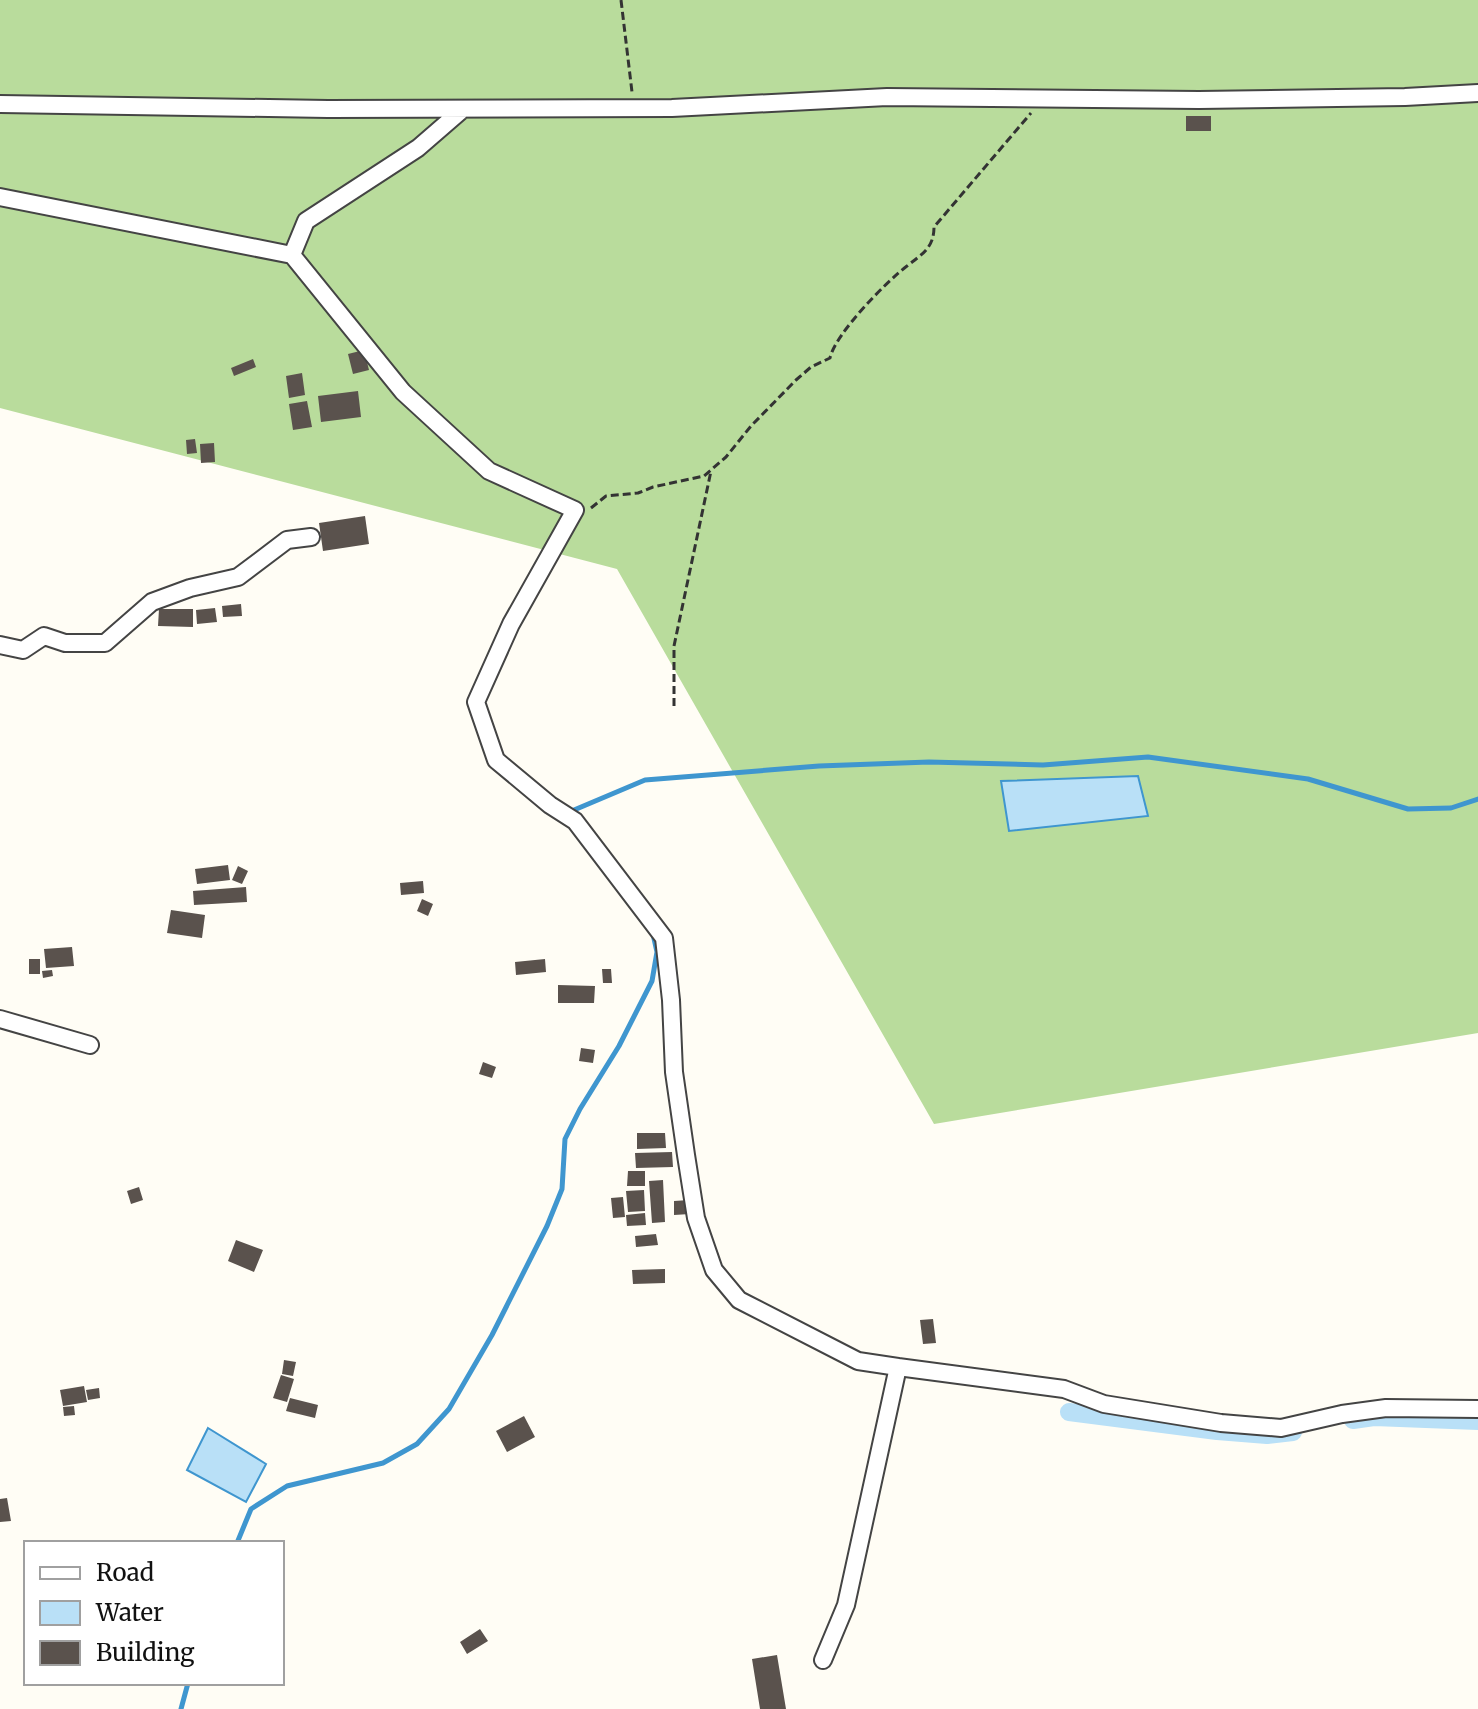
<svg xmlns="http://www.w3.org/2000/svg" width="1478" height="1709" font-family="Merriweather,serif">
<style>
.forest{fill:#b9dc9c}
.water{fill:#b9e0f7;stroke:#3f96cf;stroke-width:2}
.lines{fill:none;stroke-linecap:round;stroke-linejoin:round}
.stream{stroke:#3f96cf;stroke-width:5}
.canal{stroke:#b9e0f7;stroke-width:18}
.building{fill:#5a524d}
.minor-casing{stroke:#444;stroke-width:20}
.path{stroke:#333;stroke-width:3;stroke-dasharray:8 4;stroke-linecap:butt}
.minor{stroke:#fff;stroke-width:16}
</style>
<rect width="100%" height="100%" fill="#fffdf5"/>
<!-- forest -->
<path class="forest" d="M0 0H1478V1033L934 1124 617 569 0 408Z"/>
<!-- water -->
<path class="water" d="M1138 776 1148 816 1009 831 1001 781Z
M208 1428 266 1464 246 1502 187 1470Z"/>
<g class="lines">
<!-- stream -->
<path class="stream" d="M574 810 645 780 819 766 929 762 1043 765 1148 757 1308 779 1408 809 1451 808 1478 799
M237 1543 251 1509 287 1486 383 1463 417 1444 449 1409 492 1335 547 1226 562 1189 565 1139 580 1109 619 1046 652 981 657 952 653 934
M181 1709 188 1683"/>
<!-- canal -->
<path class="canal" d="M1069 1412 1217 1431 1267 1435 1293 1432
M1353 1420 1374 1417 1478 1421"/>
</g>
<!-- building -->
<path class="building" d="M1186 116H1211V131H1186Z
M364 350 369 370 353 374 348 354Z
M253 359 256 367 234 376 231 368Z
M302 373 305 395 289 398 286 376Z
M358 391 361 417 321 422 318 396Z
M307 401 312 427 293 430 289 404Z
M195 439 197 453 187 454 186 440Z
M214 443 215 462 201 463 200 444Z
M365 516 369 544 323 551 319 523Z
M241 604 242 616 223 617 222 606Z
M215 608 217 622 197 624 196 610Z
M159 609H193V627L158 626Z
M228 865 230 880 197 884 195 869Z
M238 866 248 871 242 884 232 880Z
M423 881 424 893 401 895 400 883Z
M246 887 247 902 194 905 193 891Z
M422 899 433 904 428 916 417 911Z
M171 910 205 915 202 938 167 933Z
M72 947 74 966 46 968 44 949Z
M29 959H40V974H29Z
M545 959 546 972 516 975 515 962Z
M602 969H611L612 983H603Z
M52 970 53 976 43 978 42 971Z
M558 985 595 986 594 1003H558Z
M581 1048 595 1050 593 1063 579 1061Z
M483 1062 496 1067 492 1078 479 1074Z
M637 1133H665L666 1148 637 1149Z
M672 1152 673 1167 636 1168 635 1153Z
M628 1171H645V1186H627Z
M663 1180 665 1222 652 1223 649 1181Z
M139 1187 143 1200 131 1204 127 1191Z
M644 1190 645 1211 628 1212 626 1191Z
M623 1197 625 1217 613 1218 611 1198Z
M689 1200 690 1214 674 1215V1201Z
M645 1213 646 1225 627 1226 626 1215Z
M656 1234 658 1245 636 1247 635 1236Z
M236 1240 263 1250 254 1272 228 1261Z
M665 1269V1283L633 1284 632 1270Z
M933 1319 936 1343 923 1344 920 1320Z
M284 1360 296 1362 293 1376 282 1374Z
M281 1375 294 1379 287 1402 273 1398Z
M84 1386 87 1402 63 1406 60 1390Z
M99 1388 100 1398 88 1400 86 1390Z
M290 1398 318 1405 315 1418 286 1411Z
M74 1406 75 1415 64 1416 63 1407Z
M524 1416 535 1437 507 1452 496 1431Z
M7 1498 11 1521 0 1522V1499Z
M480 1629 488 1641 467 1654 460 1642Z
M777 1655 786 1709H760L752 1659Z"/>
<g class="lines">
<!-- minor casing -->
<g class="minor-casing">
<path id="minor" d="M0 104 328 109 672 108 887 97 1199 100 1405 97 1478 93
M0 197 292 255 306 221 418 148 463 109
M292 255 403 392 489 471 575 510 511 624 476 702 496 760 550 805 575 821 664 938 671 1000 674 1072 686 1155 696 1218 714 1270 739 1300 858 1361 898 1367 846 1605 823 1660
M0 645 23 650 44 636 65 643H105L152 602 190 588 238 577 287 540 311 537
M0 1019 90 1045
M898 1367 1064 1389 1104 1404 1221 1423 1281 1428 1342 1414 1386 1408 1478 1409"/>
</g>
<!-- path -->
<path class="path" d="M621 0 632 92
M591 508 606 496 638 493 653 487 704 476 726 457 751 426 796 380 811 367 830 358C835 334 886 282 907 266 922 254 934 248 934 227L1031 113
M674 706V646L711 471"/>
<!-- minor -->
<use href="#minor" class="minor"/>
</g>
<!-- legend -->
<rect x="24" y="1541" width="260" height="144" fill="#ffffff" stroke="#a0a0a0" stroke-width="2"/>
<rect x="40" y="1567" width="40" height="12" fill="#ffffff" stroke="#a0a0a0" stroke-width="2"/>
<text x="96" y="1581" font-size="24" fill="#111111">Road</text>
<rect x="40" y="1601" width="40" height="24" fill="#b9e0f7" stroke="#a0a0a0" stroke-width="2"/>
<text x="96" y="1621" font-size="24" fill="#111111">Water</text>
<rect x="40" y="1641" width="40" height="24" fill="#5a524d" stroke="#a0a0a0" stroke-width="2"/>
<text x="96" y="1661" font-size="24" fill="#111111">Building</text>
</svg>
